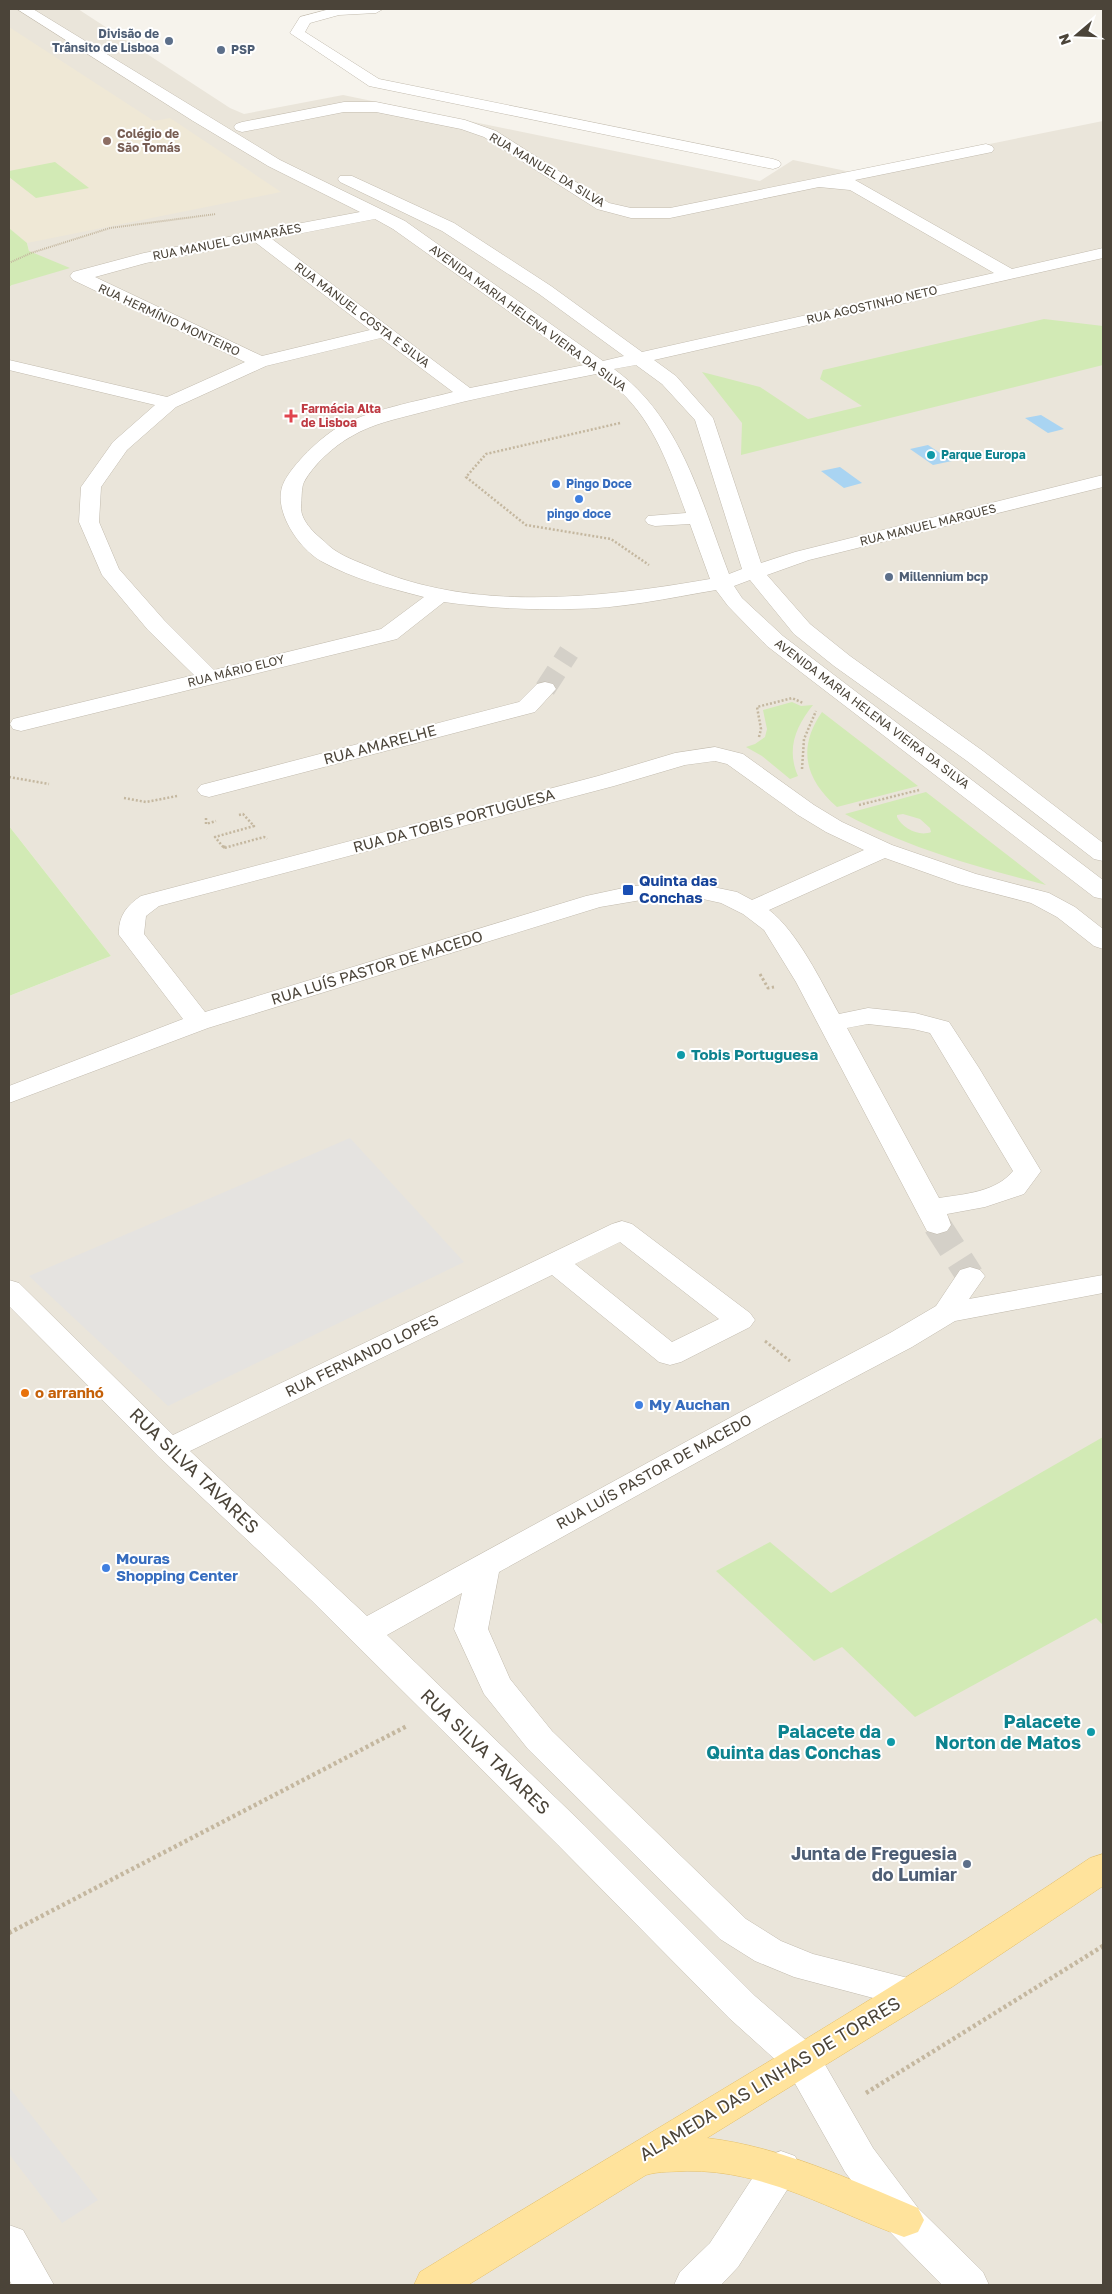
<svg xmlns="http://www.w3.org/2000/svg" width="1112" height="2294" font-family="'Golos Text',sans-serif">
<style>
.residential{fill:#eae5da}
.education{fill:#efe8d6}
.green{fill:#d2eab5;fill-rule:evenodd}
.parking{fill:#e5e3e0}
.water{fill:#a9d4f2}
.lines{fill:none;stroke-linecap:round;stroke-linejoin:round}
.minor-tunnel-far1{stroke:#d4d0c8;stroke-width:21;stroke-dasharray:21 11;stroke-linecap:butt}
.minor-tunnel{stroke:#d4d0c8;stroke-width:28;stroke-dasharray:28 14;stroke-linecap:butt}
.minor-casing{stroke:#c2bbae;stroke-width:1}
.major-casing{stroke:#e6c16a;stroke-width:1}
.path-far3{stroke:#c4b79f;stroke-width:2;stroke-dasharray:1 1;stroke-linecap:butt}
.path-far2{stroke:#c4b79f;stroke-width:2.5;stroke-dasharray:2 2;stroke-linecap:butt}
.path-far1{stroke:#c4b79f;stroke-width:3;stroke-dasharray:2.5 2.5;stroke-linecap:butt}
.path{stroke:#c4b79f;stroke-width:4.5;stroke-dasharray:3 3;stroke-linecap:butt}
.minor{fill:#fff;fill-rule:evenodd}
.major{fill:#ffe39c;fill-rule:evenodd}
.service-dot{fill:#5c6f8a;stroke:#fff;stroke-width:2}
.education-dot{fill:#8d6e63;stroke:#fff;stroke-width:2}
.health-dot{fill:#e0444e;stroke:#fff;stroke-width:2}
.culture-dot{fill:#0f9aa8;stroke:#fff;stroke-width:2}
.shop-dot{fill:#3f7fe0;stroke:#fff;stroke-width:2}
.transit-dot{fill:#1a4fb4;stroke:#fff;stroke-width:2}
.food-dot{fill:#e8710a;stroke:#fff;stroke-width:2}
.labels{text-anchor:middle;stroke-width:4;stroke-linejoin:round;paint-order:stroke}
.far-service-label{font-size:12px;font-weight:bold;fill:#4e5e75;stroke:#fff;text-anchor:start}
.far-education-label{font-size:12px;font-weight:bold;fill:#785e54;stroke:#fff;text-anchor:start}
.far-street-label{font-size:12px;fill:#4b4439;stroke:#fff}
.far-health-label{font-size:12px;font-weight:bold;fill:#be3a42;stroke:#fff;text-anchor:start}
.far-culture-label{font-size:12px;font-weight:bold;fill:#0d838f;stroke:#fff;text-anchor:start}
.far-shop-label{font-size:12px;font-weight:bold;fill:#366cbe;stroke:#fff;text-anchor:start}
.street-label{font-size:15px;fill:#4b4439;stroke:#fff}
.transit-label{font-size:15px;font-weight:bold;fill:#164399;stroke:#fff;text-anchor:start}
.culture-label{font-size:15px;font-weight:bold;fill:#0d838f;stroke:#fff;text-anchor:start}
.food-label{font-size:15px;font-weight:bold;fill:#c56008;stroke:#fff;text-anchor:start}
.shop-label{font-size:15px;font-weight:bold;fill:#366cbe;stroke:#fff;text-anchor:start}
.near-street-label{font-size:18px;fill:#4b4439;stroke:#fff}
.near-culture-label{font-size:18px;font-weight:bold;fill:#0d838f;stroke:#fff;text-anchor:end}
.near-service-label{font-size:18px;font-weight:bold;fill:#4e5e75;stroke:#fff;text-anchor:end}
</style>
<rect width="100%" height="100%" fill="#f6f3ec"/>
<!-- residential -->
<path class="residential" d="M9 9H78L230 108 244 114 343 95 760 181 793 160 851 172 1103 121V2285H9V996L111 956 9 826V287L12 285 29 251 27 243 9 228Z"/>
<!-- education -->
<path class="education" d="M9 27 154 121 170 118 281 192 27 243 9 228Z"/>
<!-- green -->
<path class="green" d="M55 162 89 188 36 198 9 177V171Z
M9 228 27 243 29 251 70 268 12 285 9 287Z
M1044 319 1103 326V365L741 455 742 423 702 372 760 387 808 419 862 406 820 379 823 370Z
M792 702 801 706 813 705C796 726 786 749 798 776L790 779 762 756 746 747 755 744 765 737 767 729 763 710Z
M822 712 918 786 837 807C805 779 797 748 822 712Z
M926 792 1046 885C977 867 908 848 845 814ZM903 814 920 819 930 828 931 832C919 837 902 828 897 817V815Z
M9 826 111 956 9 996Z
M1103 1437V1625L1096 1618 915 1717 842 1647 814 1661 716 1571 770 1542 831 1593Z"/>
<!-- parking -->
<path class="parking" d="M350 1138 464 1262 168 1406 29 1276Z
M9 2087 98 2200 62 2223 9 2154Z"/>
<!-- water -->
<path class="water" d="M1041 415 1064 429 1048 433 1025 418Z
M928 445 952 461 933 465 910 449Z
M840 467 862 483 844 488 821 471Z"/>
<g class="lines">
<!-- minor-tunnel-far1 -->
<path class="minor-tunnel-far1" d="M545 689 569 652"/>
<!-- minor-tunnel -->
<path class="minor-tunnel" d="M937 1225 970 1276"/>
<!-- minor casing -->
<g class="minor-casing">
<path id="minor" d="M17 9H33L280 160 405 221 603 361 624 356 539 294 442 231 340 182 338 179 340 176H352L454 223 551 286 642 352 994 273 850 190 819 187 670 218H631L597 209 484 137 461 129 376 112H344L242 132 236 130 234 127 236 124 242 122 344 102H376L465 120 496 131 609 203 631 208H670L986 144 992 146 994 149 992 152 855 180 1012 269 1103 248V258L654 360 676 376 713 418 761 563 795 552 1103 475V487L809 560 767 575 810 624 850 656 983 751 1103 843V861L1094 859 967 761 834 666 794 634 750 580 734 586 742 598 783 636 1103 880V899L1094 897 767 646 728 606 716 590C669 598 620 609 571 609 529 610 487 608 444 602L397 639 21 731 13 729 10 724 13 719 194 675 148 630 102 575 79 522 81 487 113 442 155 405 9 370V360L167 397 245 362 73 280 70 276 73 272 144 253 360 212 268 166 193 121ZM375 219 393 229 584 365 470 388 272 239ZM255 242 370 330 262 356 95 277 146 263ZM381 338 453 392C419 401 367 410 337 428 320 438 293 464 284 482 271 508 298 548 321 561 353 579 389 588 424 597L381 629 214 670 164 620 119 569 99 522 101 487 127 450 176 407 266 366ZM636 365 662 384 695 420 742 569 729 574C701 501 681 417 614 369ZM596 374C604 379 614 385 621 392 655 424 670 469 686 513L648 516 645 520 648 524 655 526 690 524 710 579C600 598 472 613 368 566 351 559 336 554 324 541 314 533 300 520 301 506 302 499 301 488 304 482 313 465 335 445 352 436 372 424 396 419 419 413 477 397 537 386 596 374Z
M330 9H383L376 13 339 15 310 23 305 32 379 79 773 159 779 161 781 164 779 167 773 169 369 86 290 33 300 17Z
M545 682 553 684 556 689 535 712 209 797 201 795 197 790 201 785 519 702 537 684Z
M715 747 743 754 814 805 842 822 892 845 976 874 1049 893 1075 907 1103 929V949L1094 946 1057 917 1031 903 958 884 885 858 769 910C797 931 822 983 839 1014L868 1008 915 1013 949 1022 979 1068 1041 1171 1024 1194 985 1207 947 1214 951 1225 947 1231 937 1234 927 1231 796 982 764 930 743 914 721 903 694 897 665 896 600 907 208 1028 9 1103V1086L183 1019 119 935C118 917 126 906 141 896L598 776 675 753ZM715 761 727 764 798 815 826 832 864 850 752 900 737 892 694 883 665 882 628 887 586 896 205 1012 144 934 146 916 159 906 614 786 685 765ZM868 1024 913 1029 930 1033 1013 1171C996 1192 965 1194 939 1198L847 1028Z
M622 1221 632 1224 750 1313 755 1320 750 1327 681 1362 670 1365 659 1362 552 1275 190 1451 367 1616 746 1409 890 1333 936 1306 960 1270 970 1267 980 1270 985 1276 969 1299 1103 1275V1293L955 1321 912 1347 768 1423 499 1572 488 1629 510 1679 552 1731 746 1919 781 1941 813 1954 924 1982 930 1993 924 2004 911 2008 794 1977 755 1961 720 1939 528 1749 484 1694 454 1629 462 1593 387 1635 584 1825 755 1996 816 2049 873 2148 918 2208 983 2272 989 2285H942L890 2232 845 2172 788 2071 729 2018 558 1845 311 1600 158 1456 9 1306V1280L19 1283 173 1435 612 1224ZM620 1242 719 1319 672 1342 575 1264Z
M781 2151 795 2156 801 2168 738 2267 721 2285H674L680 2272 710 2243 767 2156Z
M9 2225 23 2230 54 2285H12L9 2279Z"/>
</g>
<!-- major casing -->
<g class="major-casing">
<path id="major" d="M1103 1854V1886L952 1987 707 2138C782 2147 849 2179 918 2208L924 2220 918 2232 904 2237C831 2211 767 2170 687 2171 674 2172 659 2171 646 2175L468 2285H414L420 2272C643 2135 872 2005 1090 1858Z"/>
</g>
<!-- path-far3 -->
<path class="path-far3" d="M9 263 31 253 110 228 216 214"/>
<!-- path-far2 -->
<path class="path-far2" d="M620 423 486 454 466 477 526 525 611 539 649 565
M759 737 761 729 757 707 792 698 803 703
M802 769 804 739 816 711
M9 777 49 784
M124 798 146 802 177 796
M859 805 919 790
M239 815 243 814 254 826 215 837 224 848 264 837 267 839
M206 818V824L216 821"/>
<!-- path-far1 -->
<path class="path-far1" d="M223 847H227
M760 974 768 988 774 987
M765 1341 790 1361"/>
<!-- path -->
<path class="path" d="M9 1933 407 1726
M866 2093 1103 1946"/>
<!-- minor -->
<use href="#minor" class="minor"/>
<!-- major -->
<use href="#major" class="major"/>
</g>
<!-- markers -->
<g class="service-dot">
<circle cx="169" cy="41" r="5"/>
<circle cx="221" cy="50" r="5"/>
<circle cx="889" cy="577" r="5"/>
<circle cx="967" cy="1864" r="5"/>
</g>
<circle class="education-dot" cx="107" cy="141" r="5"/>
<path class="health-dot" d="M288.5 408.5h5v5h5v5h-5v5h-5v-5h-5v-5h5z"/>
<g class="culture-dot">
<circle cx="931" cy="455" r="5"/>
<circle cx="681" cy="1055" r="5"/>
<circle cx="1091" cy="1732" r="5"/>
<circle cx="891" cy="1742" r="5"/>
</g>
<g class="shop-dot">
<circle cx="556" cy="484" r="5"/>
<circle cx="579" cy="499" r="5"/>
<circle cx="639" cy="1405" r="5"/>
<circle cx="106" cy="1568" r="5"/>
</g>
<rect class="transit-dot" x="622" y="884" width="12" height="12" rx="2.5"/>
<circle class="food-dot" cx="25" cy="1393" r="5"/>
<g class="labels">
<!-- far-service labels -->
<g class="far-service-label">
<text x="159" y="38" text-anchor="end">Divisão de<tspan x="159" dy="14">Trânsito de Lisboa</tspan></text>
<text x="231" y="54">PSP</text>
<text x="899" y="581">Millennium bcp</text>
</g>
<!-- far-education labels -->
<g class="far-education-label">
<text x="117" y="138">Colégio de<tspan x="117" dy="14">São Tomás</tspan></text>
</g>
<!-- far-street labels -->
<g class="far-street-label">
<text transform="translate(547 170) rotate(31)" y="4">RUA MANUEL DA SILVA</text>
<text transform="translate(227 242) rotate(-11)" y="4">RUA MANUEL GUIMARÃES</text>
<text transform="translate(872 305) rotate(-13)" y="4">RUA AGOSTINHO NETO</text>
<text transform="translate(362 315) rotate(37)" y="4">RUA MANUEL COSTA E SILVA</text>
<text transform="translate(528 318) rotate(36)" y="4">AVENIDA MARIA HELENA VIEIRA DA SILVA</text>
<text transform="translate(169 320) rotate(25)" y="4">RUA HERMÍNIO MONTEIRO</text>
<text transform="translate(928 525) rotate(-14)" y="4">RUA MANUEL MARQUES</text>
<text transform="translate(236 671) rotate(-14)" y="4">RUA MÁRIO ELOY</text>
<text transform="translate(872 714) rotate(37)" y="4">AVENIDA MARIA HELENA VIEIRA DA SILVA</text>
</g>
<!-- far-health labels -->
<g class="far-health-label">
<text x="301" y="413">Farmácia Alta<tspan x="301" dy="14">de Lisboa</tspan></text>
</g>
<!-- far-culture labels -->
<g class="far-culture-label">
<text x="941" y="459">Parque Europa</text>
</g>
<!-- far-shop labels -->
<g class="far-shop-label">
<text x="566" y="488">Pingo Doce</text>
<text x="579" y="518" text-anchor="middle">pingo doce</text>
</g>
<!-- street labels -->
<g class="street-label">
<text transform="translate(380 745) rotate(-15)" y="5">RUA AMARELHE</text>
<text transform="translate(454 821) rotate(-15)" y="5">RUA DA TOBIS PORTUGUESA</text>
<text transform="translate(377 968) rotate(-17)" y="5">RUA LUÍS PASTOR DE MACEDO</text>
<text transform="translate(362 1356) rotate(-26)" y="5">RUA FERNANDO LOPES</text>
<text transform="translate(654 1472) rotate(-29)" y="5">RUA LUÍS PASTOR DE MACEDO</text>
</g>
<!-- transit labels -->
<g class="transit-label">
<text x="639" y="886">Quinta das<tspan x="639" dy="17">Conchas</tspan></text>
</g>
<!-- culture labels -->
<g class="culture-label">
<text x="691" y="1060">Tobis Portuguesa</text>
</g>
<!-- food labels -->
<g class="food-label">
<text x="35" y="1398">o arranhó</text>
</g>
<!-- shop labels -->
<g class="shop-label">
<text x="649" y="1410">My Auchan</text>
<text x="116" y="1564">Mouras<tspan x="116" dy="17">Shopping Center</tspan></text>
</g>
<!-- near-street labels -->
<g class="near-street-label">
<text transform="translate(194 1471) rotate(44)" y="6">RUA SILVA TAVARES</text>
<text transform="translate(485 1752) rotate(44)" y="6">RUA SILVA TAVARES</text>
<text transform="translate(770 2079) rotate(-31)" y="6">ALAMEDA DAS LINHAS DE TORRES</text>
</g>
<!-- near-culture labels -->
<g class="near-culture-label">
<text x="1081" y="1728">Palacete<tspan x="1081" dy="21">Norton de Matos</tspan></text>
<text x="881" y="1738">Palacete da<tspan x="881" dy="21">Quinta das Conchas</tspan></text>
</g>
<!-- near-service labels -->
<g class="near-service-label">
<text x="957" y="1860">Junta de Freguesia<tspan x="957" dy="21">do Lumiar</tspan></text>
</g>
</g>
<!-- border -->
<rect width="1112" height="2294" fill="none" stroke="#4b4439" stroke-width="20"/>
<!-- north arrow -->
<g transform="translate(1077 35) rotate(251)" stroke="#ffffff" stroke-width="4" paint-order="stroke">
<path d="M0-4L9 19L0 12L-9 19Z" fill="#4b4439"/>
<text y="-8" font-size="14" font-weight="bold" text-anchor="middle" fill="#4b4439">N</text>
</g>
</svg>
